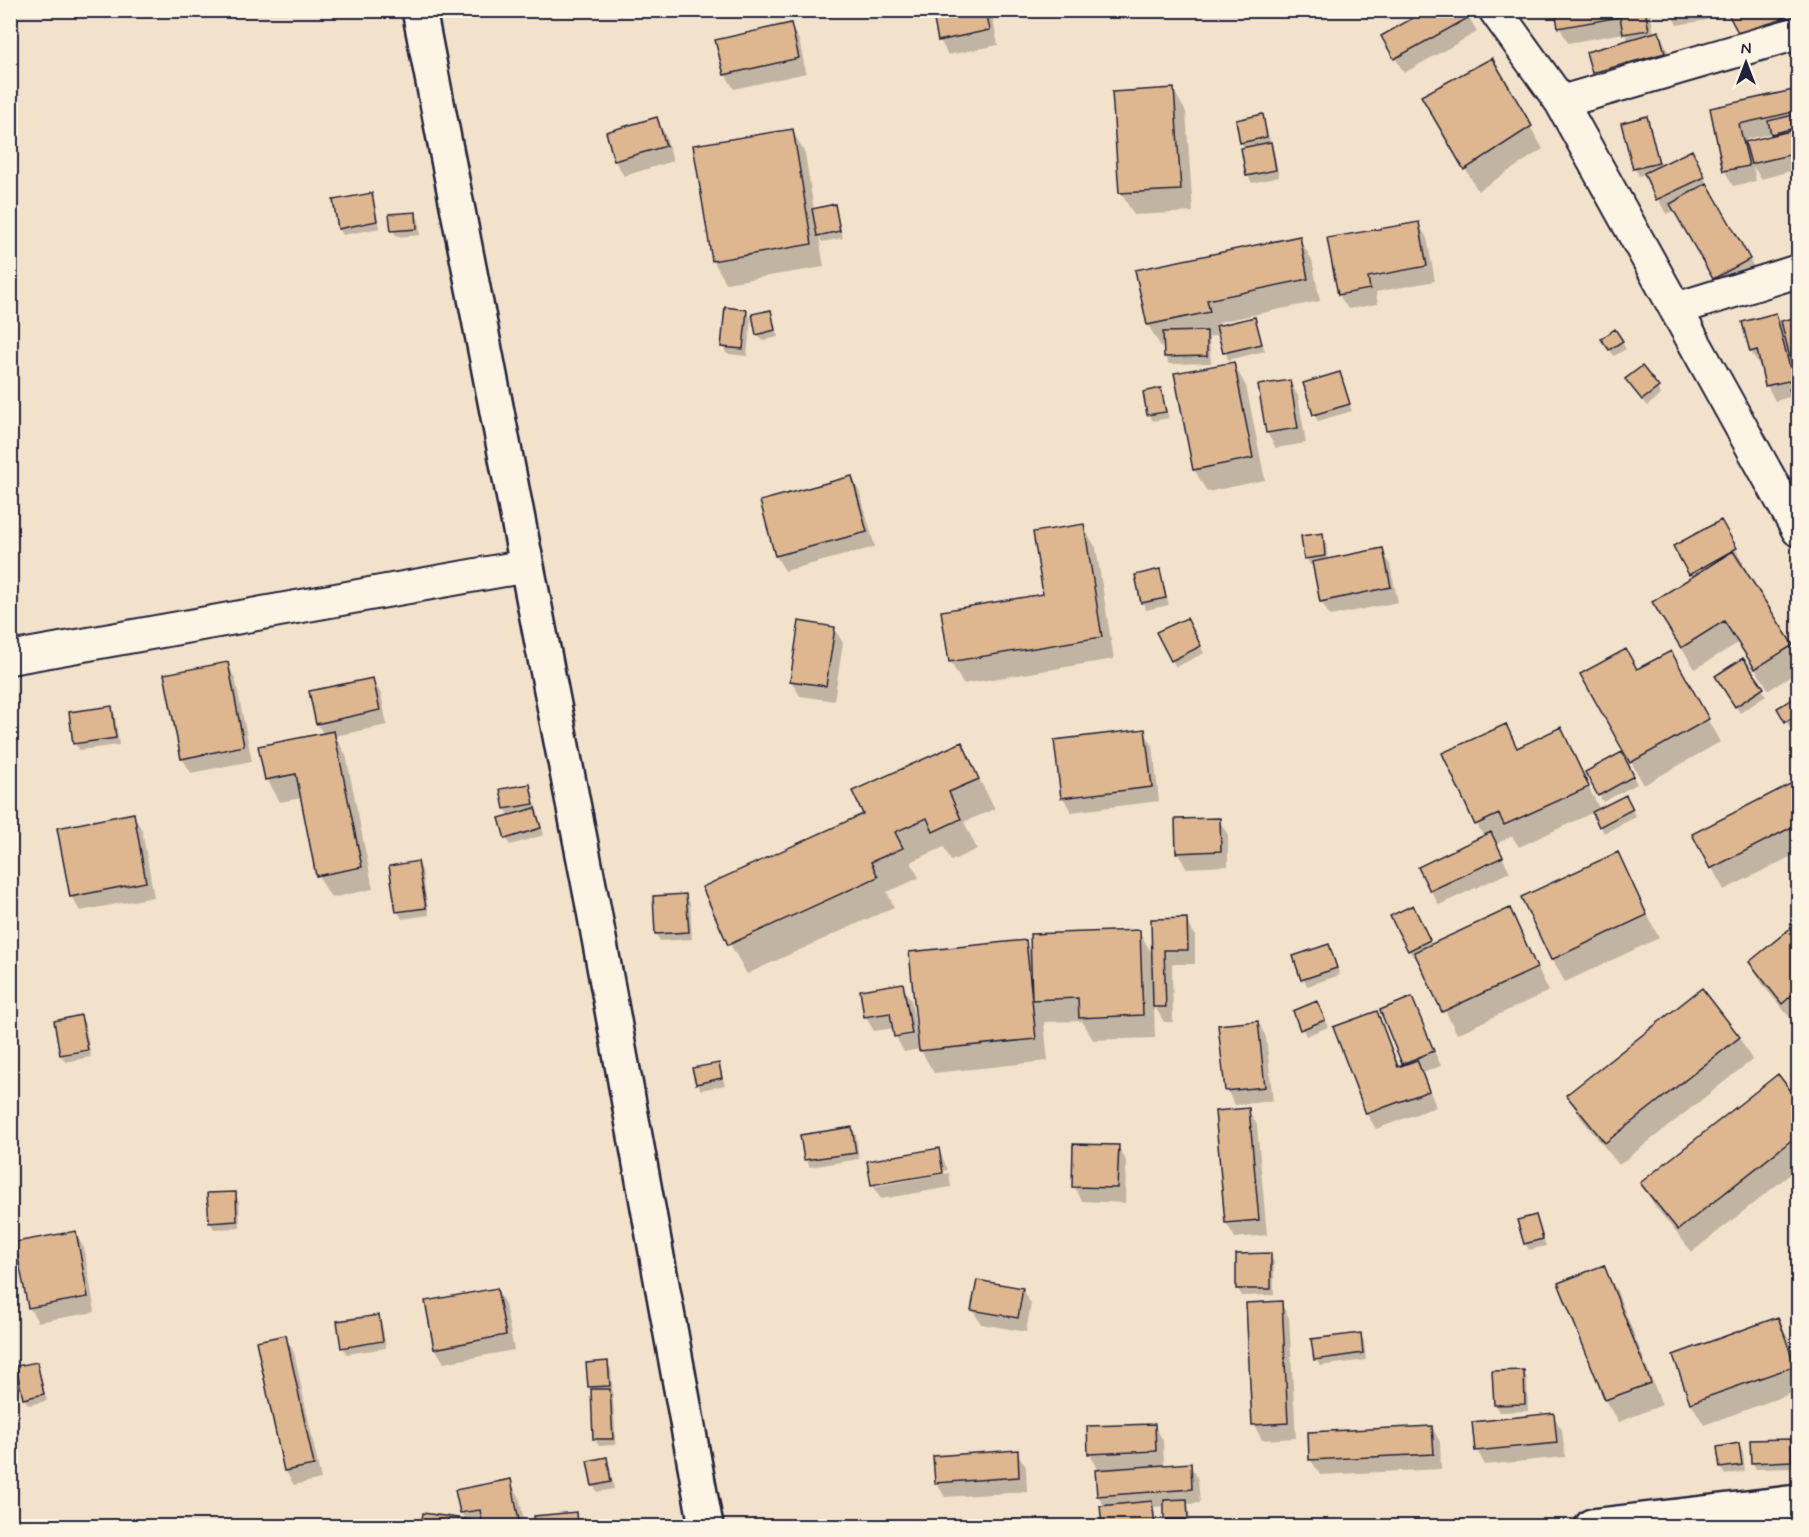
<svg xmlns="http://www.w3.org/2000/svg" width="1809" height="1537" font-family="Mynerve,sans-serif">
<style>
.shadow{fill:#0003;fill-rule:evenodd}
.building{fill:#deb68f;stroke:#22223b;stroke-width:1.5}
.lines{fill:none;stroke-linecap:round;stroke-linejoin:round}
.street-casing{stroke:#22223b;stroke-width:36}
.secondary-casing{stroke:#22223b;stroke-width:38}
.street{stroke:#fcf5e5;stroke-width:32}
.secondary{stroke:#fcf5e5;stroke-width:33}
</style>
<rect width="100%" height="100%" fill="#f3e2cb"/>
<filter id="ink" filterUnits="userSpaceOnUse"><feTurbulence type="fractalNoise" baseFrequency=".0167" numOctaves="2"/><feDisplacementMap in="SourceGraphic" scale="12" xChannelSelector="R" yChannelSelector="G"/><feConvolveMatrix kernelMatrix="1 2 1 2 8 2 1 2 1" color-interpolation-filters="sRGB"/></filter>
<g filter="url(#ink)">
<!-- shadow -->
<path class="shadow" d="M933 10H991L998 45 948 55 940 40Z
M1465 10 1477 32 1404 73 1383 37Z
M1557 10H1650L1654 34 1659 33 1667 48 1672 68 1602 87 1593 73 1629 41 1624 33 1568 43 1560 28Z
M1669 10H1705L1707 20 1677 25Z
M1728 10H1794L1798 19 1751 54Z
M790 25 799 40 806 73 734 89 725 74Z
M1492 60 1543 149 1478 191 1424 97Z
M1173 89 1186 112 1193 212 1134 215 1121 193Z
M1798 90V169L1761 179 1753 166 1756 181 1733 186 1725 171 1712 109ZM1773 133 1775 137 1748 143 1747 139Z
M1262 116 1274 151 1279 177 1252 183 1248 176 1245 149 1241 142Z
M1646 118 1661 167H1700L1711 193 1758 274 1722 293 1675 210 1666 214 1646 174 1639 176 1635 169Z
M656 119 665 134 673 161 624 176 615 161 608 133Z
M792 130 805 153 814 210 834 206 843 238 822 242 819 236 824 267 726 283 713 260Z
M371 194 380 228 343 235 339 228Z
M415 213 419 220 420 235 397 237 393 230Z
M1418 223 1427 238 1435 281 1376 292 1378 304 1348 309 1339 295Z
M1299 238 1312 260 1320 301 1219 322 1220 327 1254 319 1265 351 1228 360 1220 335 1209 337 1211 363 1169 364 1165 357V346L1161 347 1148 325Z
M746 311 751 318 747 356 727 354 723 347Z
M770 311 778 337 762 341 758 334Z
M1776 315 1784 329 1783 322 1798 318V372L1793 364 1798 386V404L1794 396 1775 401 1767 386 1762 366H1760L1751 352Z
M1615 331 1626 349 1614 356 1607 346Z
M1233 363 1246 386 1265 480 1207 492 1194 469Z
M1339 374 1352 411 1318 421 1314 415Z
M1290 381 1298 396 1306 443 1276 448 1267 433 1260 386Z
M1631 386 1657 388 1661 395 1647 406Z
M1160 390 1169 418 1153 421 1149 414Z
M852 478 860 493 875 547 785 571 776 556 761 502Z
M1720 522 1744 564 1740 566 1798 658V672L1769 690 1738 643 1695 669 1667 625 1693 578 1675 547Z
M1083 526 1096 548 1114 659 963 684 950 661 1044 595Z
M1322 535 1326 542 1328 561 1382 550 1390 565 1398 602 1330 616 1321 601 1314 565H1310L1306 558Z
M1160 571 1169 605 1146 610 1137 576Z
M1190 626 1204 653 1176 667 1172 660Z
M834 628 843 643 834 701 800 696 791 681Z
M227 663 235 678 252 761 191 773 182 758Z
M1637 671 1683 675 1720 742 1644 785 1631 762Z
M372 679 381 694 387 725 335 736 346 755 373 889 331 898 318 875 302 798 280 802 267 779 324 735 317 723Z
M1721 683 1762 689 1766 696 1740 713Z
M1798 698V724L1790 728 1779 708Z
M111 708 115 715 119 745 79 750 75 743Z
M1505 725 1518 749 1560 729 1600 810 1625 797 1636 817 1604 833 1594 812 1519 847 1512 836 1496 844 1510 872 1439 905 1431 891 1484 837 1477 824Z
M1144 731 1153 746 1159 801 1071 812 1063 797Z
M961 744 995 809 964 822 977 849 951 861 944 847 911 862 919 878 887 892 894 907 747 974 730 944 865 815Z
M1621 754 1637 784 1603 802 1587 772Z
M1798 782V853L1724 890 1694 835Z
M530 786 544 835 510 845 506 838 510 817 505 808Z
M133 815 142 830 154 897 80 911 71 896Z
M1219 820 1228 835V866L1186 868 1178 853Z
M1617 854 1659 938 1565 982 1552 959Z
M418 863 422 870 429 915 402 919 398 912 391 867Z
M686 896 690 903 692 939 660 941 656 934Z
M1509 910 1549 991 1457 1034 1417 955 1413 957 1409 950 1416 914 1432 945Z
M1186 920 1195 935V964H1172L1173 1022H1164L1154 1005 1155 1038 1093 1040 1082 1021 1044 1022 1048 1061 934 1073 920 1049 904 1052 896 1037 894 1028 874 1031 865 1016 902 985 911 1000 916 1030 918 1029 1025 942 1032 954 1139 932 1154 957Z
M1798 923V1023L1796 1025 1763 985 1751 963Z
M1329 945 1340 975 1307 986 1295 957Z
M1411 999 1441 1066 1423 1073 1436 1107 1376 1129 1367 1114 1335 1028 1376 1013 1400 1068 1405 1066Z
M1320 1010 1328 1027 1306 1036 1295 1012Z
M81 1017 85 1024 91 1057 65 1062 61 1055 55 1023Z
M1258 1022 1266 1037 1273 1101 1235 1105 1227 1090Z
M1739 1037 1752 1060 1619 1165 1581 1118 1568 1095Z
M718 1064 725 1085 701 1090 697 1083Z
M1778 1076 1798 1102V1168L1692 1252 1655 1206 1642 1184Z
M1248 1110 1257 1125 1267 1235 1235 1238 1226 1223Z
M852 1128 856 1135 859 1159 810 1167 806 1160Z
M1118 1146 1126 1161 1125 1203 1082 1201 1074 1186Z
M939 1150 948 1170 876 1183V1186L949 1173 951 1187 881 1199 872 1184 869 1162Z
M235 1194 239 1201 240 1228 214 1229 210 1222Z
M1536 1217 1546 1246 1529 1250 1525 1243Z
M75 1233 84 1248 95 1312 38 1322 29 1307Z
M1270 1255 1274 1262V1295L1242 1296 1238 1289Z
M1603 1267 1616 1289 1662 1405 1619 1422 1606 1400 1560 1284Z
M1022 1289 1031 1304 1026 1332 981 1324 972 1309Z
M497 1290 505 1304 514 1350 444 1363 435 1348Z
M1281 1303 1289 1318 1296 1438 1262 1440 1254 1425Z
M378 1317 382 1324 386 1348 347 1354 343 1347Z
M1777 1319 1790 1341 1798 1365V1391L1704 1425 1691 1403 1675 1356Z
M1360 1334 1364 1341 1366 1360 1320 1366 1316 1359Z
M285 1337 294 1352 321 1479 294 1485 285 1470Z
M607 1362 611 1369 616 1445 599 1446 595 1439 592 1391 588 1364Z
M36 1363 47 1401 28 1405 24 1398Z
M1523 1371 1527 1378 1528 1411 1499 1412 1495 1405Z
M1553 1415 1562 1430 1565 1457 1485 1465 1477 1450Z
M1154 1425 1163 1440 1164 1466 1190 1464 1198 1479 1200 1503 1188 1504 1191 1525 1169 1526 1165 1519V1506L1154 1507 1157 1526H1103L1102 1508 1105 1507 1098 1496 1099 1471 1089 1453Z
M1432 1427 1440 1442 1441 1469 1320 1475 1311 1460 1310 1434Z
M1790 1440 1794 1447 1795 1468 1756 1469 1752 1462Z
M1739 1445 1743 1452 1745 1471 1725 1475 1721 1468Z
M1017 1452 1026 1467 1027 1492 945 1497 936 1482Z
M606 1459 610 1466 614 1489 597 1492 593 1485Z
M510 1481 519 1496 525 1526H422L424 1515 466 1521 461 1513Z
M575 1513 583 1526H537L536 1518Z"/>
<!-- building -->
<path class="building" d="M932 10H986L990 30 938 41Z
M1427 10H1467L1470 17 1394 59 1381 36Z
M1555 10H1645L1649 30 1623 34 1620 17 1558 28Z
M1726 10H1795L1796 11 1742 40Z
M791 23 799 58 724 75 715 40Z
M1659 31 1665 53 1592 73 1586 52Z
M1492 58 1532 126 1464 170 1421 96Z
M1174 88 1181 190 1119 193 1112 92Z
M1798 89V111L1739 124 1749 166 1723 171 1710 108Z
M1263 114 1267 137 1240 143 1236 120Z
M1798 114V127L1771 134 1768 121Z
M1647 116 1659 163 1633 169 1621 123Z
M657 117 666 146 614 161 606 132Z
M793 129 812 244 712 261 693 145Z
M1798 129V153L1751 164 1745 142Z
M1271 142 1276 170 1246 176 1241 148Z
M1692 150 1705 177 1656 200 1644 173Z
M1707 183 1750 259 1713 279 1670 204Z
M372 193 377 221 338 229 333 200Z
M835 204 840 231 817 236 812 209Z
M416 212 417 229 391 231 389 214Z
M1419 222 1427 266 1368 277 1370 289 1338 295 1327 238Z
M1300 236 1308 279 1207 300 1210 312 1147 325 1135 270Z
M725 307 747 310 743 349 721 347Z
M771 310 775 330 756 335 752 314Z
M1776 313 1793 380 1765 386 1757 350 1750 352 1742 322Z
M1255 317 1262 344 1223 353 1216 326Z
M1798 317V360L1791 362 1781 321Z
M1615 329 1623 341 1609 350 1601 339Z
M1207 331V356L1164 357 1163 332Z
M1234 362 1253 458 1193 470 1174 373Z
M1642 366 1659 387 1642 400 1625 379Z
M1340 372 1350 404 1313 415 1303 383Z
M1290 380 1298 428 1266 433 1258 385Z
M1798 385V408L1789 389Z
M1161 388 1166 412 1147 415 1143 392Z
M852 476 867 532 775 556 760 501Z
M1721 520 1737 548 1689 575 1673 546Z
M1084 524 1102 637 949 662 941 611 1043 594 1033 532Z
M1323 533 1325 556 1304 559 1301 536Z
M1383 548 1391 587 1320 602 1312 562Z
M1733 551 1793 645 1755 669 1724 621 1681 648 1652 602Z
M1160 569 1166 598 1141 603 1135 575Z
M1187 618 1201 646 1171 661 1156 632Z
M799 621 835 627 826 686 790 681Z
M1626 649 1637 669 1671 651 1709 719 1630 763 1580 674Z
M1743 658 1764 688 1735 707 1715 676Z
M228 662 244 746 181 759 164 674Z
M373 678 380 710 316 724 309 691Z
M1798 696V715L1785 722 1777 708Z
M112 706 116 738 73 744 69 712Z
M1506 724 1517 748 1561 727 1589 787 1504 825 1499 814 1475 825 1442 753Z
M1145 729 1152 787 1061 798 1054 740Z
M334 731 362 867 316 876 296 774 265 780 258 746Z
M962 742 979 779 949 792 961 819 933 832 927 818 895 832 903 848 871 862 878 877 728 945 702 887 863 814 852 791Z
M1622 752 1634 776 1598 796 1585 772Z
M1798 780V824L1710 869 1692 834Z
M530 784 534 804 504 809 500 789Z
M1626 795 1633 809 1599 827 1592 812Z
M535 808 541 828 505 839 499 818Z
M134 813 146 882 70 897 57 828Z
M1220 818 1221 851 1176 853 1175 819Z
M1491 832 1503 857 1430 891 1418 867Z
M1618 852 1647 915 1551 960 1521 897Z
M418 861 426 908 396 912 389 866Z
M686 894 689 932 655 934 653 896Z
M1413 905 1430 940 1408 951 1390 916Z
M1510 908 1537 968 1442 1012 1414 952Z
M1187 918 1188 950H1164L1166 1007H1153L1151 919Z
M1798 922V990L1782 1004 1749 962Z
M1140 930 1143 1015 1079 1018 1078 998 1032 1000 1030 934Z
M1026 940 1036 1039 919 1051 909 952Z
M1329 944 1337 968 1301 980 1293 956Z
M903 983 912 1034 894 1037 890 1013 864 1017 860 990Z
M1702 988 1740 1037 1605 1143 1566 1095Z
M1412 997 1434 1051 1402 1064 1380 1010Z
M1317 1001 1325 1020 1300 1030 1293 1011Z
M1377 1011 1398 1067 1417 1060 1429 1091 1366 1114 1333 1027Z
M81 1015 88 1050 60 1055 54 1021Z
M1258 1021 1265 1087 1225 1091 1218 1025Z
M719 1063 722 1078 696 1084 692 1068Z
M1778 1074 1798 1100V1135L1678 1230 1640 1183Z
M1249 1108 1259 1220 1225 1223 1215 1111Z
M852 1127 856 1153 804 1160 800 1135Z
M1073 1144 1119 1145 1117 1188 1072 1187Z
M939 1148 943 1173 871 1185 867 1161Z
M236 1192 237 1221 209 1223 207 1193Z
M1536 1215 1543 1239 1524 1244 1517 1220Z
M76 1231 88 1297 28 1308 15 1242Z
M1271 1253V1289H1236V1254Z
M1604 1265 1651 1383 1605 1400 1558 1283Z
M977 1280 1023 1288 1018 1318 971 1310Z
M497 1288 506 1335 434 1349 425 1301Z
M1282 1301 1288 1423 1252 1425 1246 1303Z
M379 1315 383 1341 341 1348 337 1321Z
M1778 1317 1795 1366 1690 1403 1673 1355Z
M1361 1333 1363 1353 1314 1360 1311 1339Z
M286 1335 314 1465 284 1471 256 1341Z
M608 1361 610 1386 588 1387 586 1363Z
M37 1362 44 1394 23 1399 16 1366Z
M1524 1370 1525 1404 1494 1405 1492 1371Z
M591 1389H610L613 1439H593Z
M1554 1413 1557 1443 1475 1451 1472 1422Z
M1155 1424 1156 1451 1088 1454 1087 1426Z
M1432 1426 1434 1454 1309 1460 1308 1432Z
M1791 1439 1792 1461 1751 1463 1750 1440Z
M1739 1443 1742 1465 1720 1468 1717 1447Z
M1018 1450 1019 1477 935 1483 933 1456Z
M607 1457 611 1482 592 1486 587 1461Z
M1191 1463 1192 1489 1097 1496 1095 1470Z
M511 1479 520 1526H483L480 1510 460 1513 455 1490Z
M1187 1499 1188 1519H1164V1500Z
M1152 1501 1155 1526H1102L1100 1506Z
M576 1512 577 1526H535L534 1516Z
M423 1513 471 1520 470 1526H421Z
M1030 1522 1031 1526H998V1524Z"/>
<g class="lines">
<!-- street casing -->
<g class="street-casing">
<path id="street" d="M1495 10 1561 102 1798 530
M1561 102 1798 33
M1676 309 1798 271
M10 658 527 566"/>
</g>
<!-- secondary casing -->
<g class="secondary-casing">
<path id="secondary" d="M419 10 594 911 706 1526
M1592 1526 1798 1502"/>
</g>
<!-- street -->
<use href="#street" class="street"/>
<!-- secondary -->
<use href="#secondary" class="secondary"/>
</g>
</g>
<!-- margin -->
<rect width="1809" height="1537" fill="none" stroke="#fcf5e5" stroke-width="36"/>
<rect x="18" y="18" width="1773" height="1501" fill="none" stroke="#22223b" stroke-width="2" filter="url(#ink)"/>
<!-- north arrow -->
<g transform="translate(1746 63)" stroke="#fcf5e5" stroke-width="4.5" paint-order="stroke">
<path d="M0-4.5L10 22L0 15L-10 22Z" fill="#22223b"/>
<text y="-9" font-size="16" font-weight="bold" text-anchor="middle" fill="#22223b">N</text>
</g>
</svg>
